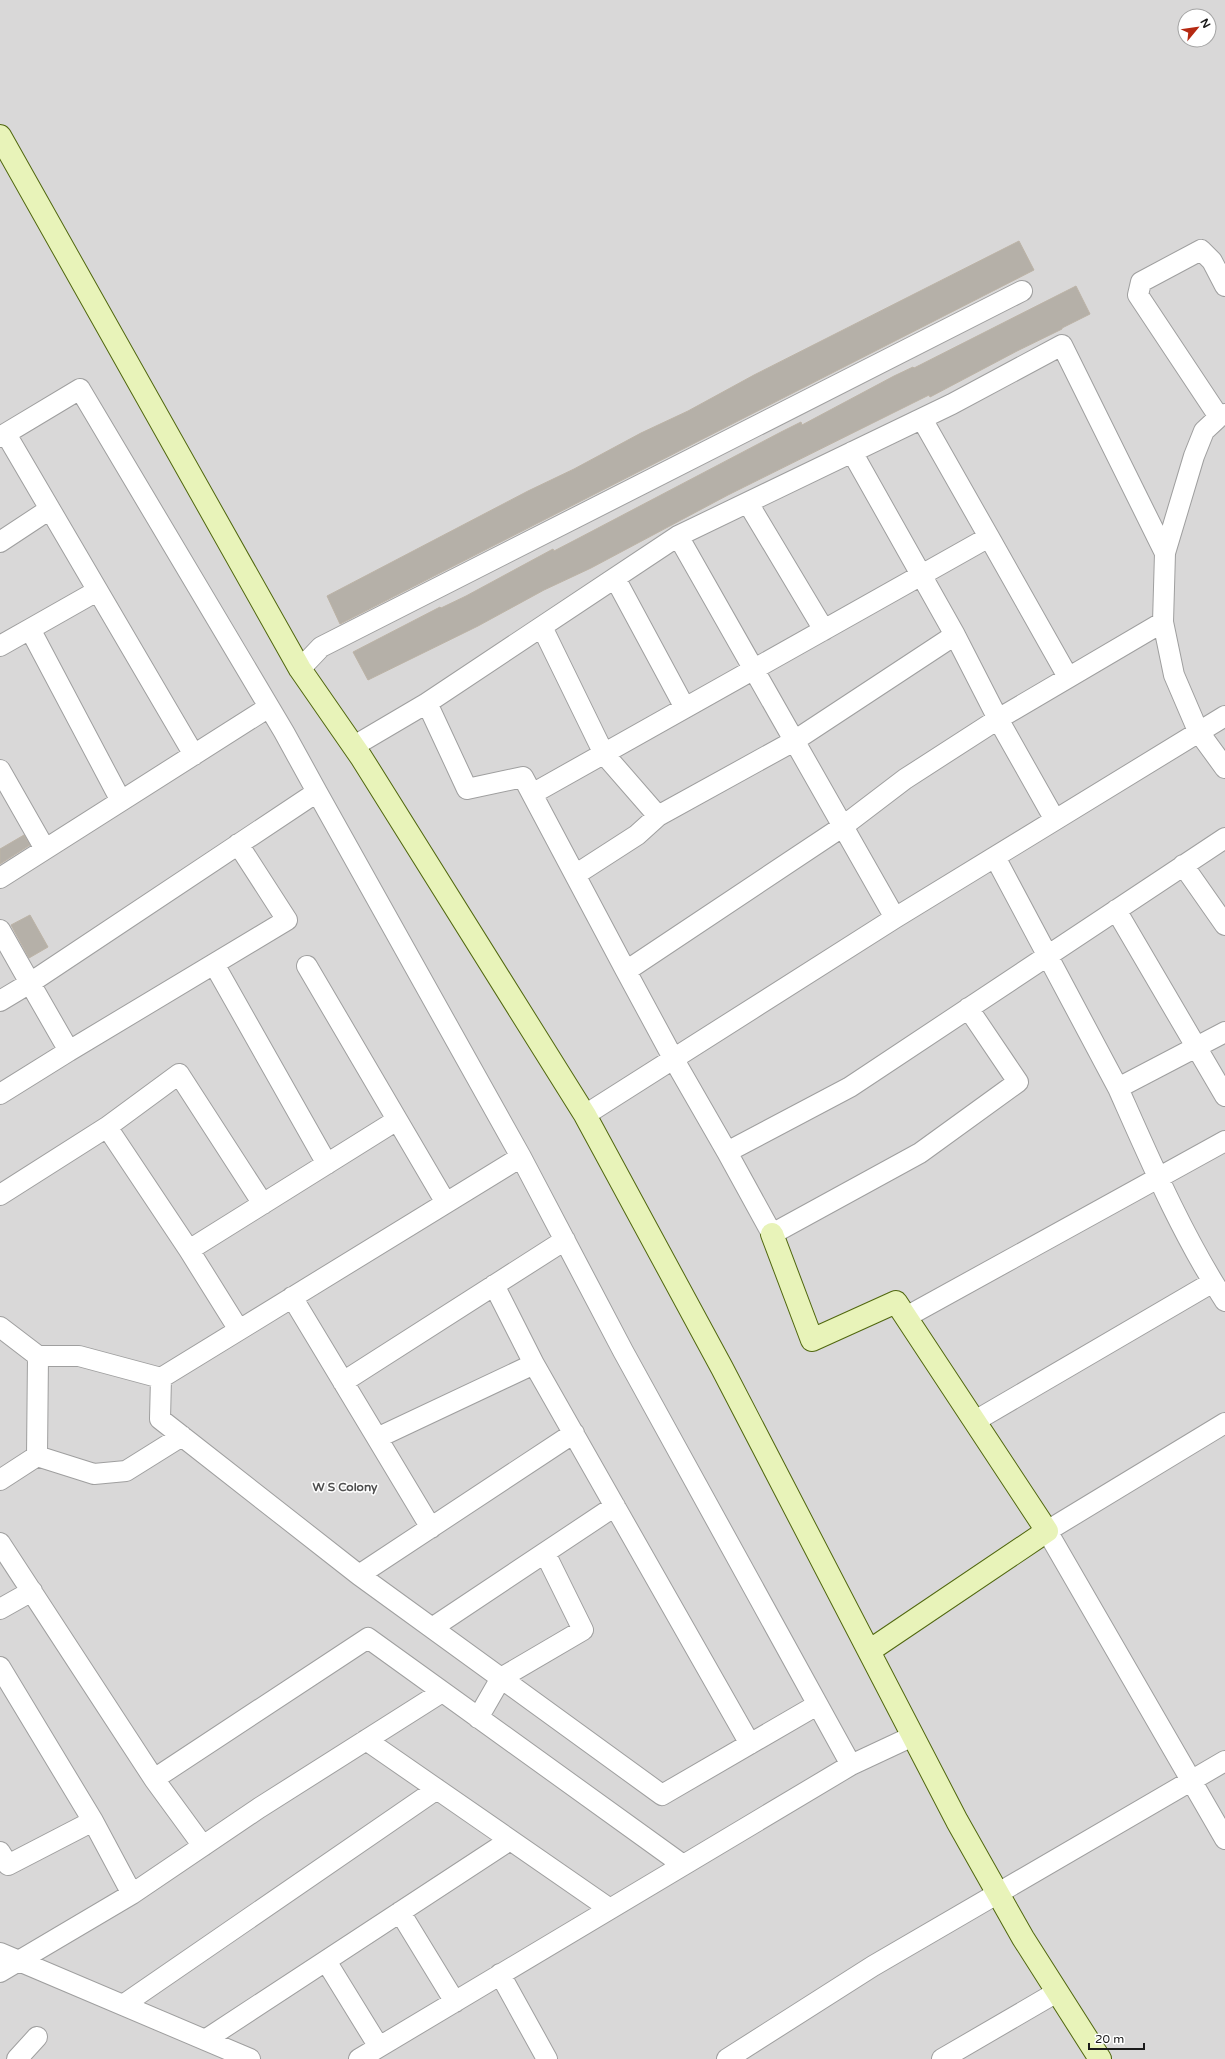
<svg xmlns="http://www.w3.org/2000/svg" width="1225" height="2059" font-family="'Varela Round',sans-serif">
<style>
.residential{fill:#d9d8d8;fill-rule:evenodd}
.building{fill:#b5b0a8;stroke:#bcb3a6}
.lines{fill:none;stroke-linecap:round;stroke-linejoin:round}
.street-casing{stroke:#9f9f9f;stroke-width:22}
.secondary-casing{stroke:#50670e;stroke-width:24}
.street{stroke:#fff;stroke-width:20}
.secondary{stroke:#e8f3b9;stroke-width:22}
.labels{text-anchor:middle;stroke-width:3;stroke-linejoin:round;paint-order:stroke}
.neighbourhood-label{font-size:12px;font-weight:bold;fill:#4e4e4e;stroke:#fff}
</style>
<rect width="100%" height="100%" fill="#eceae2"/>
<!-- residential -->
<path class="residential" d="M0 0H1225V2059H0ZM1185 16H1209V40H1185Z"/>
<!-- building -->
<path class="building" d="M1019 241 1034 270 340 624 327 596 528 491 574 469 641 433 688 411 754 375Z
M1076 286 1090 314 1062 328V329L1017 351 930 397 929 395 728 495 591 568 544 590 478 626 368 680 353 652 440 607 441 608 466 596 553 549 554 551 579 538 781 432 801 422 802 425 894 376 913 367 914 368Z
M24 835 30 845 0 864V849Z
M30 915 48 947 29 958 11 925Z"/>
<g class="lines">
<!-- street casing -->
<g class="street-casing">
<path id="street" d="M1225 414 1219 417 1204 431 1194 456 1165 553 1163 622 1174 675 1198 731 1225 768
M1219 417 1138 295 1141 282 1201 250 1212 261 1225 286
M922 419 989 537
M6 434 194 755
M0 437 80 389 284 732 317 792 521 1157 623 1351 851 1765 913 1736
M852 452 955 635 998 719 1055 820
M748 503 824 630
M678 536 895 918
M0 542 50 509
M615 578 685 708
M97 591 30 629 121 801
M1163 622 998 719 905 779 842 827 626 971 673 1058 727 1152 850 1087 1225 838
M542 627 604 754 658 816
M0 646 30 629
M300 669 321 647 1022 291
M354 746 427 703
M0 770 45 849
M532 794 989 537 1068 677
M995 857 1118 1088 1225 1032
M1183 865 1225 925
M575 875 637 835 658 816 794 741 955 635
M0 878 269 707
M1116 910 1225 1096
M0 930 30 983 317 792
M214 964 327 1164
M307 966 446 1203
M626 971 523 777 467 789 427 703 678 536 952 404 1062 345 1165 553
M0 1001 30 983 69 1051 0 1094
M69 1051 287 920 238 844
M1118 1088C1150 1160 1182 1235 1225 1301
M585 1115 895 918 1225 716
M107 1127 179 1074 263 1204
M727 1152 772 1234 920 1153 1018 1082 968 1008
M0 1195 107 1127 189 1250 397 1120
M189 1250 239 1330
M494 1285 534 1364
M292 1297 377 1438 534 1364 750 1744
M906 1317 1225 1141
M0 1327 38 1356H79L161 1378 521 1157
M161 1378 160 1419 359 1575 662 1795 817 1705
M343 1382 565 1240
M975 1421 1213 1282
M1225 1423 1047 1531 1225 1839
M377 1438 431 1528
M37 1456 38 1356
M0 1480 37 1456 94 1474 126 1471 182 1436
M0 1543 154 1779 368 1638 683 1865
M359 1575 574 1433
M0 1609 32 1591
M432 1628 615 1506
M0 1667 93 1821 8 1865 0 1852
M478 1718 501 1678 583 1630 545 1553
M366 1740 610 1909
M154 1779 203 1846
M93 1821 132 1894 259 1808 442 1692
M400 1912 455 2002
M0 1953 250 2059
M326 1961 379 2047
M0 1972 132 1894
M500 1974 547 2059
M123 2005 437 1789
M205 2040 510 1840
M17 2059 37 2037
M359 2059 851 1765
M727 2059 873 1966 1225 1761
M942 2059 1057 1992"/>
</g>
<!-- secondary casing -->
<g class="secondary-casing">
<path id="secondary" d="M0 136 300 669 361 757 585 1115 722 1368 957 1821 1023 1938 1100 2059
M772 1234 812 1340 896 1302 1047 1531 869 1651"/>
</g>
<!-- street -->
<use href="#street" class="street"/>
<!-- secondary -->
<use href="#secondary" class="secondary"/>
</g>
<g class="labels">
<!-- neighbourhood labels -->
<g class="neighbourhood-label">
<text x="345" y="1491">W S Colony</text>
</g>
</g>
<!-- north arrow -->
<g transform="translate(1197 28) rotate(61)"><circle r="19" fill="#ffffff" stroke="#a4a4a4"/>
<path d="M0-3L7 15L0 10L-7 15Z" fill="#b52912"/>
<text y="-6" font-size="11" font-weight="bold" text-anchor="middle" fill="#1b1b1b">N</text>
</g>
<!-- scale -->
<path d="M1089 2043v6h55v-6" fill="none" stroke="#1b1b1b" stroke-width="2"/>
<text x="1095" y="2043" font-size="12" fill="#1b1b1b" stroke="#ffffff" stroke-width="3" paint-order="stroke">20 m</text>
</svg>
